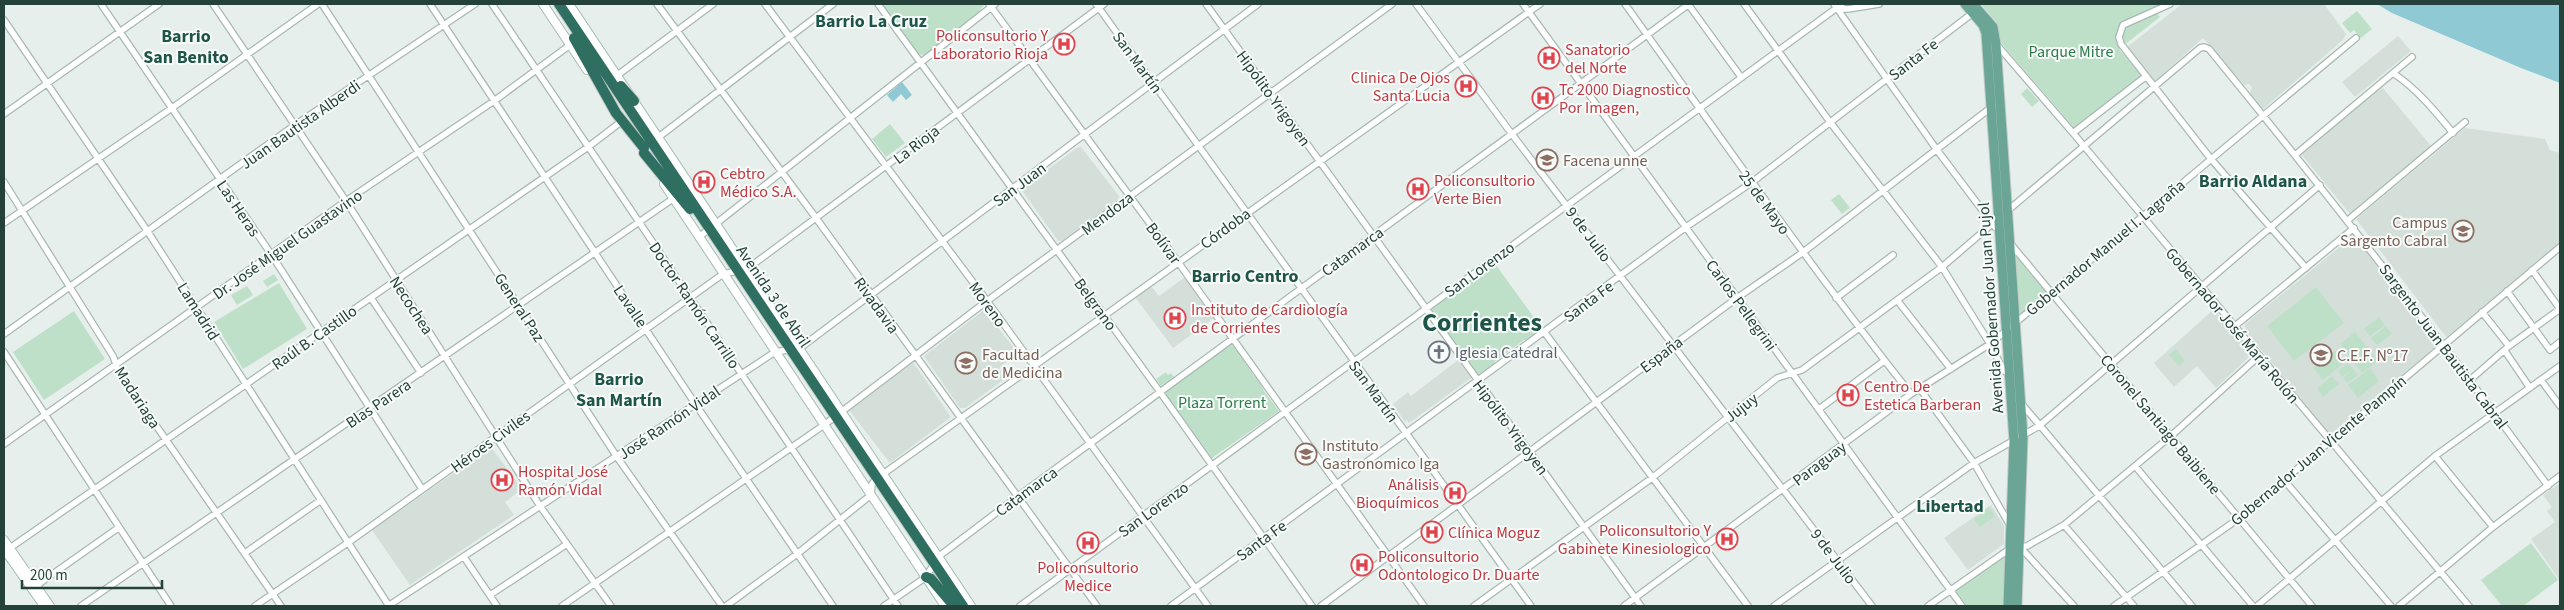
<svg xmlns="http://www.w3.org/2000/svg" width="2564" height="610" font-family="'Source Sans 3',sans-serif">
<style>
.built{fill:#d4dfda}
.green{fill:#bfe0c8}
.water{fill:#8ec9d4}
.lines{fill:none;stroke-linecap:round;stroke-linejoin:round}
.street-casing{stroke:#a8b8b2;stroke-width:8}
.secondary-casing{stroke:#a4bbb3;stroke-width:10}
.primary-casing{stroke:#c2cac8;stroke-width:11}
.highway-casing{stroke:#c2cac8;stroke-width:12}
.street{stroke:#fff;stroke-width:5.5}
.secondary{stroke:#fff;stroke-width:8}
.primary{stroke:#6aa596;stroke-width:9}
.highway{stroke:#2f6f62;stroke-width:10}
.labels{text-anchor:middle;stroke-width:4;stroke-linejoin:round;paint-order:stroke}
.health-label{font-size:16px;fill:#be3a42;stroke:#f7fbf9;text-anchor:start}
.park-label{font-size:16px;fill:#2d7a4b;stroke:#f7fbf9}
.street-label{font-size:16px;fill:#24423a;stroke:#f7fbf9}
.education-label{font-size:16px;fill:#785e54;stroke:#f7fbf9;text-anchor:start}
.worship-label{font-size:16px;fill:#5b616d;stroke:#f7fbf9;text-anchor:start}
.neighbourhood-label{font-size:18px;font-weight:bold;fill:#1f5548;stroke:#f7fbf9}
.town-label{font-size:26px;font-weight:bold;fill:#1f5548;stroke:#f7fbf9}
</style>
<rect width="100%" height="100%" fill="#e6efeb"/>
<!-- built -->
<path class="built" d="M2182 4H2324L2346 34 2343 40 2263 109 2250 93 2252 87 2249 84 2244 85 2203 38 2155 81 2127 47Z
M2398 36 2411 51 2355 97 2342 82Z
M2382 87 2431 146 2350 214 2301 154Z
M2465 128 2545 139 2550 150 2560 153V243L2447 338 2356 219Z
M1078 147H1081L1119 196 1117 200 1062 241H1058L1021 189Z
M2352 237H2355L2436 343V347L2333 432H2328L2245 330V324Z
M1185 277 1214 318 1173 348 1135 297 1151 286 1159 296Z
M2214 309 2252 354 2216 388 2197 366 2174 387 2154 363Z
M984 310 1018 353 999 368 1006 378 965 408H960L924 356Z
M1458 360 1471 378 1409 423 1407 420 1405 422 1393 404 1408 392 1411 396Z
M913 362 951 417 890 463 849 410Z
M491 447 522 489 505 502 514 515 410 585 372 530Z
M2560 483V581L2531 539 2555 522 2547 511 2552 507 2543 495Z
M1991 505 2004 526V544L1968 570 1944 538Z"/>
<!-- green -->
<path class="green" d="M879 4H984C980 16 938 44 924 55L915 54Z
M1981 4H2160L2153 9 2160 17 2119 49 2142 76 2074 128 2002 44 1996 22Z
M2357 11 2372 29 2361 38 2354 30 2350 33 2342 23Z
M2027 88 2039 101 2032 107 2021 94Z
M890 124 905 143 886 157 872 139Z
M1839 194 1850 208 1842 214 1831 200Z
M2016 252 2049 291 2018 317Z
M1493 261 1543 330 1528 341 1524 340 1495 361 1494 366 1479 374 1473 371 1432 313 1433 304 1440 299 1443 300 1475 275 1479 274 1478 272Z
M274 274 278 280 267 287 263 281Z
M279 283 307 329 243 369 214 322Z
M247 286 253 295 237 305 231 295Z
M2316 287 2344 323 2294 361 2267 326Z
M74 311 105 359 44 400 13 352Z
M2379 317 2385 325 2370 336 2364 329Z
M2386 326 2392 334 2377 345 2371 338Z
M2355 332 2378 361 2362 373 2340 344Z
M1232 345 1243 357 1254 376 1260 379 1264 391 1279 411 1212 458 1164 393 1206 363 1209 357Z
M2176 349 2185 360 2179 366 2169 355Z
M2335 351 2345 362 2323 380 2313 368Z
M2348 363 2353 369 2342 377 2338 371Z
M2370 368 2379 381 2358 398 2348 385Z
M2353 369 2358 375 2347 383 2343 378Z
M1166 372 1168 375 1171 373 1174 377 1161 386 1156 379Z
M2332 376 2339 384 2323 397 2317 388Z
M1989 507 1995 516 1980 527 1974 519Z
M2531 543 2558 580 2523 606H2502L2481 580Z
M2008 552 2005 606H1967L1955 590Z"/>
<!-- water -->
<path class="water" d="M2377 4H2560V83L2521 68 2392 13Z
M902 82 912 95 906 100 901 94 893 102 887 95Z"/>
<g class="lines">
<!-- street casing -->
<g class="street-casing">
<path id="street" d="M101 4 271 254 422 489
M213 4 346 201 540 506 611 606
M322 4 617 457 722 606
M430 4 696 405 833 606
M492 4 898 606
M657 4 816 218 1097 606
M765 4 987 301 1208 606
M878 4 1160 392 1312 606
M989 4 1178 262 1424 606
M1096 4 1531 606
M1206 4 1641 606
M1416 4 1511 133 1872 606
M1523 4 1962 606
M1625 4C1719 135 1811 268 1911 394
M1688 4 1741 77
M1744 4 1830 122 1942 267 1990 344 2004 371
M1834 4 1937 150 1995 227
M2170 4 2123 25 2119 37 2121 44 2211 159 2306 268
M1837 8 1848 9 1879 4
M4 20 148 232 389 606
M1997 45 2073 133 2469 606
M2393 73C2417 89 2435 111 2453 133
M615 77 713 4
M4 114 159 4
M2073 133 2145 77
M656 139 833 4
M2295 155 2412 57
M4 182 113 356 119 372 281 606
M2006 212 2200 48 2204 47 2209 49C2326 192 2439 336 2548 486
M2348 220 2465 122
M4 223 172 108 318 4
M699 237 995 4
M2010 243 2312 606
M2532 270 2560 309
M2507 291 2550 350 2560 342
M371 298 421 373
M1836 298 1893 255
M1897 300 1951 369
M2482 312 2509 346
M2235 326 2354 228
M1545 333 1748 606
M4 334 295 125 475 4
M2505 351 2530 388
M4 352 171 606
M2470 380 2509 346 2560 309
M2541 380 2560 406
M1920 389 1974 463 2011 527
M2021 403 2192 606
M1819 409 1884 361
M4 444 346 201 494 101 570 45
M2435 456 2493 527
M2135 466 2253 606
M2284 480 2391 606
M2064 525 2134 606
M2020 547 2074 606
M7 550 588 147 622 121
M245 553 321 500
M464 557 497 606
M33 588 118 528
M490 595 567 544
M81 606 674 198
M255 606 349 542 723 274 747 269 1104 4
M388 606 775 352 800 348 1258 4
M562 606 824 425 987 301 1392 4
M726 606 797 554 871 495 872 484 876 479 1540 4
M884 606 926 577 938 557 1017 497 1689 4
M1020 606 1842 4
M1171 606 1686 227 1751 183 1974 12
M1321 606 1737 298 1802 253 1993 106
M1474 606 1652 478 1777 378 1802 370 1942 267 1999 218
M1624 606 1911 394 1990 344 2356 38
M1774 606 1974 463 2039 426 2320 185
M1928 606 2011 548 2027 546 2064 525 2171 436 2259 356
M2114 606 2238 519 2560 247
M2257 606 2435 456 2560 366
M2399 606 2493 527 2560 476"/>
</g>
<!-- secondary casing -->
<g class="secondary-casing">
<path id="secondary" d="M543 4 587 70
M569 4 971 606
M664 184 945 606
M4 540 50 606
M4 549 44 606"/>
</g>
<!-- primary casing -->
<g class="primary-casing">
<path id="primary" d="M1965 4 1983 25 1986 33 2014 441 2008 606
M1973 4 1993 27 1996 44 2023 437 2017 606"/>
</g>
<!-- highway casing -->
<g class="highway-casing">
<path id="highway" d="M559 4 963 606
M574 38 616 113 644 148
M621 86 634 101
M644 153 690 209
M926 577 931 579 954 606"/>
</g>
<!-- street -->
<use href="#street" class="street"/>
<!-- secondary -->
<use href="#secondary" class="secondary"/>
<!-- primary -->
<use href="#primary" class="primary"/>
<!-- highway -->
<use href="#highway" class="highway"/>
</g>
<!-- icons -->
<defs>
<g id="hospital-ring" transform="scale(1.125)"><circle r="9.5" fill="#f7fbf9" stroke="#e0444e" stroke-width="1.5"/><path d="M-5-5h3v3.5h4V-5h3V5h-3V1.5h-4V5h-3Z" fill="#e0444e"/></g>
<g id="university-ring" transform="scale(1.125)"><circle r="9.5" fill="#f7fbf9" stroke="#8d6e63" stroke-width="1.5"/><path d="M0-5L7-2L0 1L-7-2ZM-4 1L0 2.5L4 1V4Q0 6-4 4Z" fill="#8d6e63"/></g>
<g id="church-ring" transform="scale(1.125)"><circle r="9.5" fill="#f7fbf9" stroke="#6b7280" stroke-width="1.5"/><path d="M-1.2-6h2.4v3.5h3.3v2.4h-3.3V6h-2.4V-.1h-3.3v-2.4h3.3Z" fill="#6b7280"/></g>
</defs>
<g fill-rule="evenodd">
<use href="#hospital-ring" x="1064" y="44"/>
<use href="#hospital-ring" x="1549" y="58"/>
<use href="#hospital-ring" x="1466" y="86"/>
<use href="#hospital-ring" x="1543" y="98"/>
<use href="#university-ring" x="1547" y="160"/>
<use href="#hospital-ring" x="704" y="182"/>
<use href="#hospital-ring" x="1418" y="189"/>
<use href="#university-ring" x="2463" y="231"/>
<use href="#hospital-ring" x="1175" y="318"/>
<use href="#church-ring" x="1439" y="352"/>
<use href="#university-ring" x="2321" y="355"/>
<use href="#university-ring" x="966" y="363"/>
<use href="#hospital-ring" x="1848" y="395"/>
<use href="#university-ring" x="1306" y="454"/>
<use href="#hospital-ring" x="502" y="480"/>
<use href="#hospital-ring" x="1455" y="493"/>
<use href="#hospital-ring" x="1432" y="532"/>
<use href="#hospital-ring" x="1727" y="539"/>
<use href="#hospital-ring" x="1088" y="543"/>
<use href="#hospital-ring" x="1362" y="565"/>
</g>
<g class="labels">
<!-- health labels -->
<g class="health-label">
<text x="1048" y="41" text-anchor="end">Policonsultorio Y<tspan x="1048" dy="18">Laboratorio Rioja</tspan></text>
<text x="1565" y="55">Sanatorio<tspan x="1565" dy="18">del Norte</tspan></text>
<text x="1450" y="83" text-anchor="end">Clinica De Ojos<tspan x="1450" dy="18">Santa Lucia</tspan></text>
<text x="1559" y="95">Tc 2000 Diagnostico<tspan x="1559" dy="18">Por Imagen,</tspan></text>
<text x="720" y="179">Cebtro<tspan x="720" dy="18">Médico S.A.</tspan></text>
<text x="1434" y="186">Policonsultorio<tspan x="1434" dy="18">Verte Bien</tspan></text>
<text x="1191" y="315">Instituto de Cardiología<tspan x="1191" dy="18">de Corrientes</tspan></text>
<text x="1864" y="392">Centro De<tspan x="1864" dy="18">Estetica Barberan</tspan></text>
<text x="518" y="477">Hospital José<tspan x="518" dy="18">Ramón Vidal</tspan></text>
<text x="1439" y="490" text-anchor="end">Análisis<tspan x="1439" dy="18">Bioquímicos</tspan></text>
<text x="1711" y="536" text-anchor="end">Policonsultorio Y<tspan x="1711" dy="18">Gabinete Kinesiologico</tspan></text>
<text x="1448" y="538">Clínica Moguz</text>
<text x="1378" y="562">Policonsultorio<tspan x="1378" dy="18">Odontologico Dr. Duarte</tspan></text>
<text x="1088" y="573" text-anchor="middle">Policonsultorio<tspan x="1088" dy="18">Medice</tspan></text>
</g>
<!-- park labels -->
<g class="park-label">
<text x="2071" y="57">Parque Mitre</text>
<text x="1222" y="408">Plaza Torrent</text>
</g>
<!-- street labels -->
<g class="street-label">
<text transform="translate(1913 59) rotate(-38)" y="6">Santa Fe</text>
<text transform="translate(1138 62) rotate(54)" y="6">San Martín</text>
<text transform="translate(1274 98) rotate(54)" y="6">Hipólito Yrigoyen</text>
<text transform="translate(300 124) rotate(-35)" y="6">Juan Bautista Alberdi</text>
<text transform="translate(916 144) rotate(-37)" y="6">La Rioja</text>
<text transform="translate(1019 184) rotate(-37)" y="6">San Juan</text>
<text transform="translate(1765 202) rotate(54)" y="6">25 de Mayo</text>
<text transform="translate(239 208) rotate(56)" y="6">Las Heras</text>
<text transform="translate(1107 213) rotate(-37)" y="6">Mendoza</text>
<text transform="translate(1225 228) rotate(-36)" y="6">Córdoba</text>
<text transform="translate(1589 234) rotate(53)" y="6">9 de Julio</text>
<text transform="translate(1164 243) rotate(54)" y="6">Bolívar</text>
<text transform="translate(287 244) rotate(-35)" y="6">Dr. José Miguel Guastavino</text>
<text transform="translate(2105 247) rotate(-40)" y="6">Gobernador Manuel I. Lagraña</text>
<text transform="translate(1352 251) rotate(-36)" y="6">Catamarca</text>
<text transform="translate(1479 269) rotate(-36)" y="6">San Lorenzo</text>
<text transform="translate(774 296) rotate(56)" y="6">Avenida 3 de Abril</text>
<text transform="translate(1588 301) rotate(-37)" y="6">Santa Fe</text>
<text transform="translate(988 304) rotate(54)" y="6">Moreno</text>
<text transform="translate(1096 304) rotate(54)" y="6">Belgrano</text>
<text transform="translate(412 305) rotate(57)" y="6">Necochea</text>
<text transform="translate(695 305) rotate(56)" y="6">Doctor Ramón Carrillo</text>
<text transform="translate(877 305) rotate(54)" y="6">Rivadavia</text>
<text transform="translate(1742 305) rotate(54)" y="6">Carlos Pellegrini</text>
<text transform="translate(631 306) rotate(56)" y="6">Lavalle</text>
<text transform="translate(520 307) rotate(57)" y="6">General Paz</text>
<text transform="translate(1990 308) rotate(-94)" y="6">Avenida Gobernador Juan Pujol</text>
<text transform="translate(199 311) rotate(58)" y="6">Lamadrid</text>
<text transform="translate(2233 325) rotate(50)" y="6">Gobernador José María Rolón</text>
<text transform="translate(314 337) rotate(-35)" y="6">Raúl B. Castillo</text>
<text transform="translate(2444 346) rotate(53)" y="6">Sargento Juan Bautista Cabral</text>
<text transform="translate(1661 354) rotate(-37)" y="6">España</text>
<text transform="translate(1374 391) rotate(54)" y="6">San Martín</text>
<text transform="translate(138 397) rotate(57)" y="6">Madariaga</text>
<text transform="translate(378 403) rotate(-34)" y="6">Blas Parera</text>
<text transform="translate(1741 407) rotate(-38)" y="6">Jujuy</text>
<text transform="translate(669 422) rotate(-34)" y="6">José Ramón Vidal</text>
<text transform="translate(2161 424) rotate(50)" y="6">Coronel Santiago Baibiene</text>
<text transform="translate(1511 427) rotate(53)" y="6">Hipólito Yrigoyen</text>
<text transform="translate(490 441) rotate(-36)" y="6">Héroes Civiles</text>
<text transform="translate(2318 450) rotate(-40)" y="6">Gobernador Juan Vicente Pampín</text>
<text transform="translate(1819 463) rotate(-37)" y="6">Paraguay</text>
<text transform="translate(1026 491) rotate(-36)" y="6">Catamarca</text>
<text transform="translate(1153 509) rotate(-36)" y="6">San Lorenzo</text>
<text transform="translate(1261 540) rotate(-36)" y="6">Santa Fe</text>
<text transform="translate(1834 556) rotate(53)" y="6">9 de Julio</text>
</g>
<!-- education labels -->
<g class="education-label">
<text x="1563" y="166">Facena unne</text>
<text x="2447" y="228" text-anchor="end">Campus<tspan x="2447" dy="18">Sargento Cabral</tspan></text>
<text x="982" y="360">Facultad<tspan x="982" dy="18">de Medicina</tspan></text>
<text x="2337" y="361">C.E.F. Nº17</text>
<text x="1322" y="451">Instituto<tspan x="1322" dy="18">Gastronomico Iga</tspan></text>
</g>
<!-- worship labels -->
<g class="worship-label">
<text x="1455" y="358">Iglesia Catedral</text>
</g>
<!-- neighbourhood labels -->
<g class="neighbourhood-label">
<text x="871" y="27">Barrio La Cruz</text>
<text x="186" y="42">Barrio<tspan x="186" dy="21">San Benito</tspan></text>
<text x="2253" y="187">Barrio Aldana</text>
<text x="1245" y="282">Barrio Centro</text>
<text x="619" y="385">Barrio<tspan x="619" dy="21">San Martín</tspan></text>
<text x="1950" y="512">Libertad</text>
</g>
<!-- town labels -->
<g class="town-label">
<text x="1482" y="331">Corrientes</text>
</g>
</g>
<!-- border -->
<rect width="2564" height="610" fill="none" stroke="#24423a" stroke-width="10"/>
<!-- scale -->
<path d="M22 580v8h140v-8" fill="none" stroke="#24423a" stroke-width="2.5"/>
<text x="30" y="580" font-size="15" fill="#24423a" stroke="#f7fbf9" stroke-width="4" paint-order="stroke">200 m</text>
</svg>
